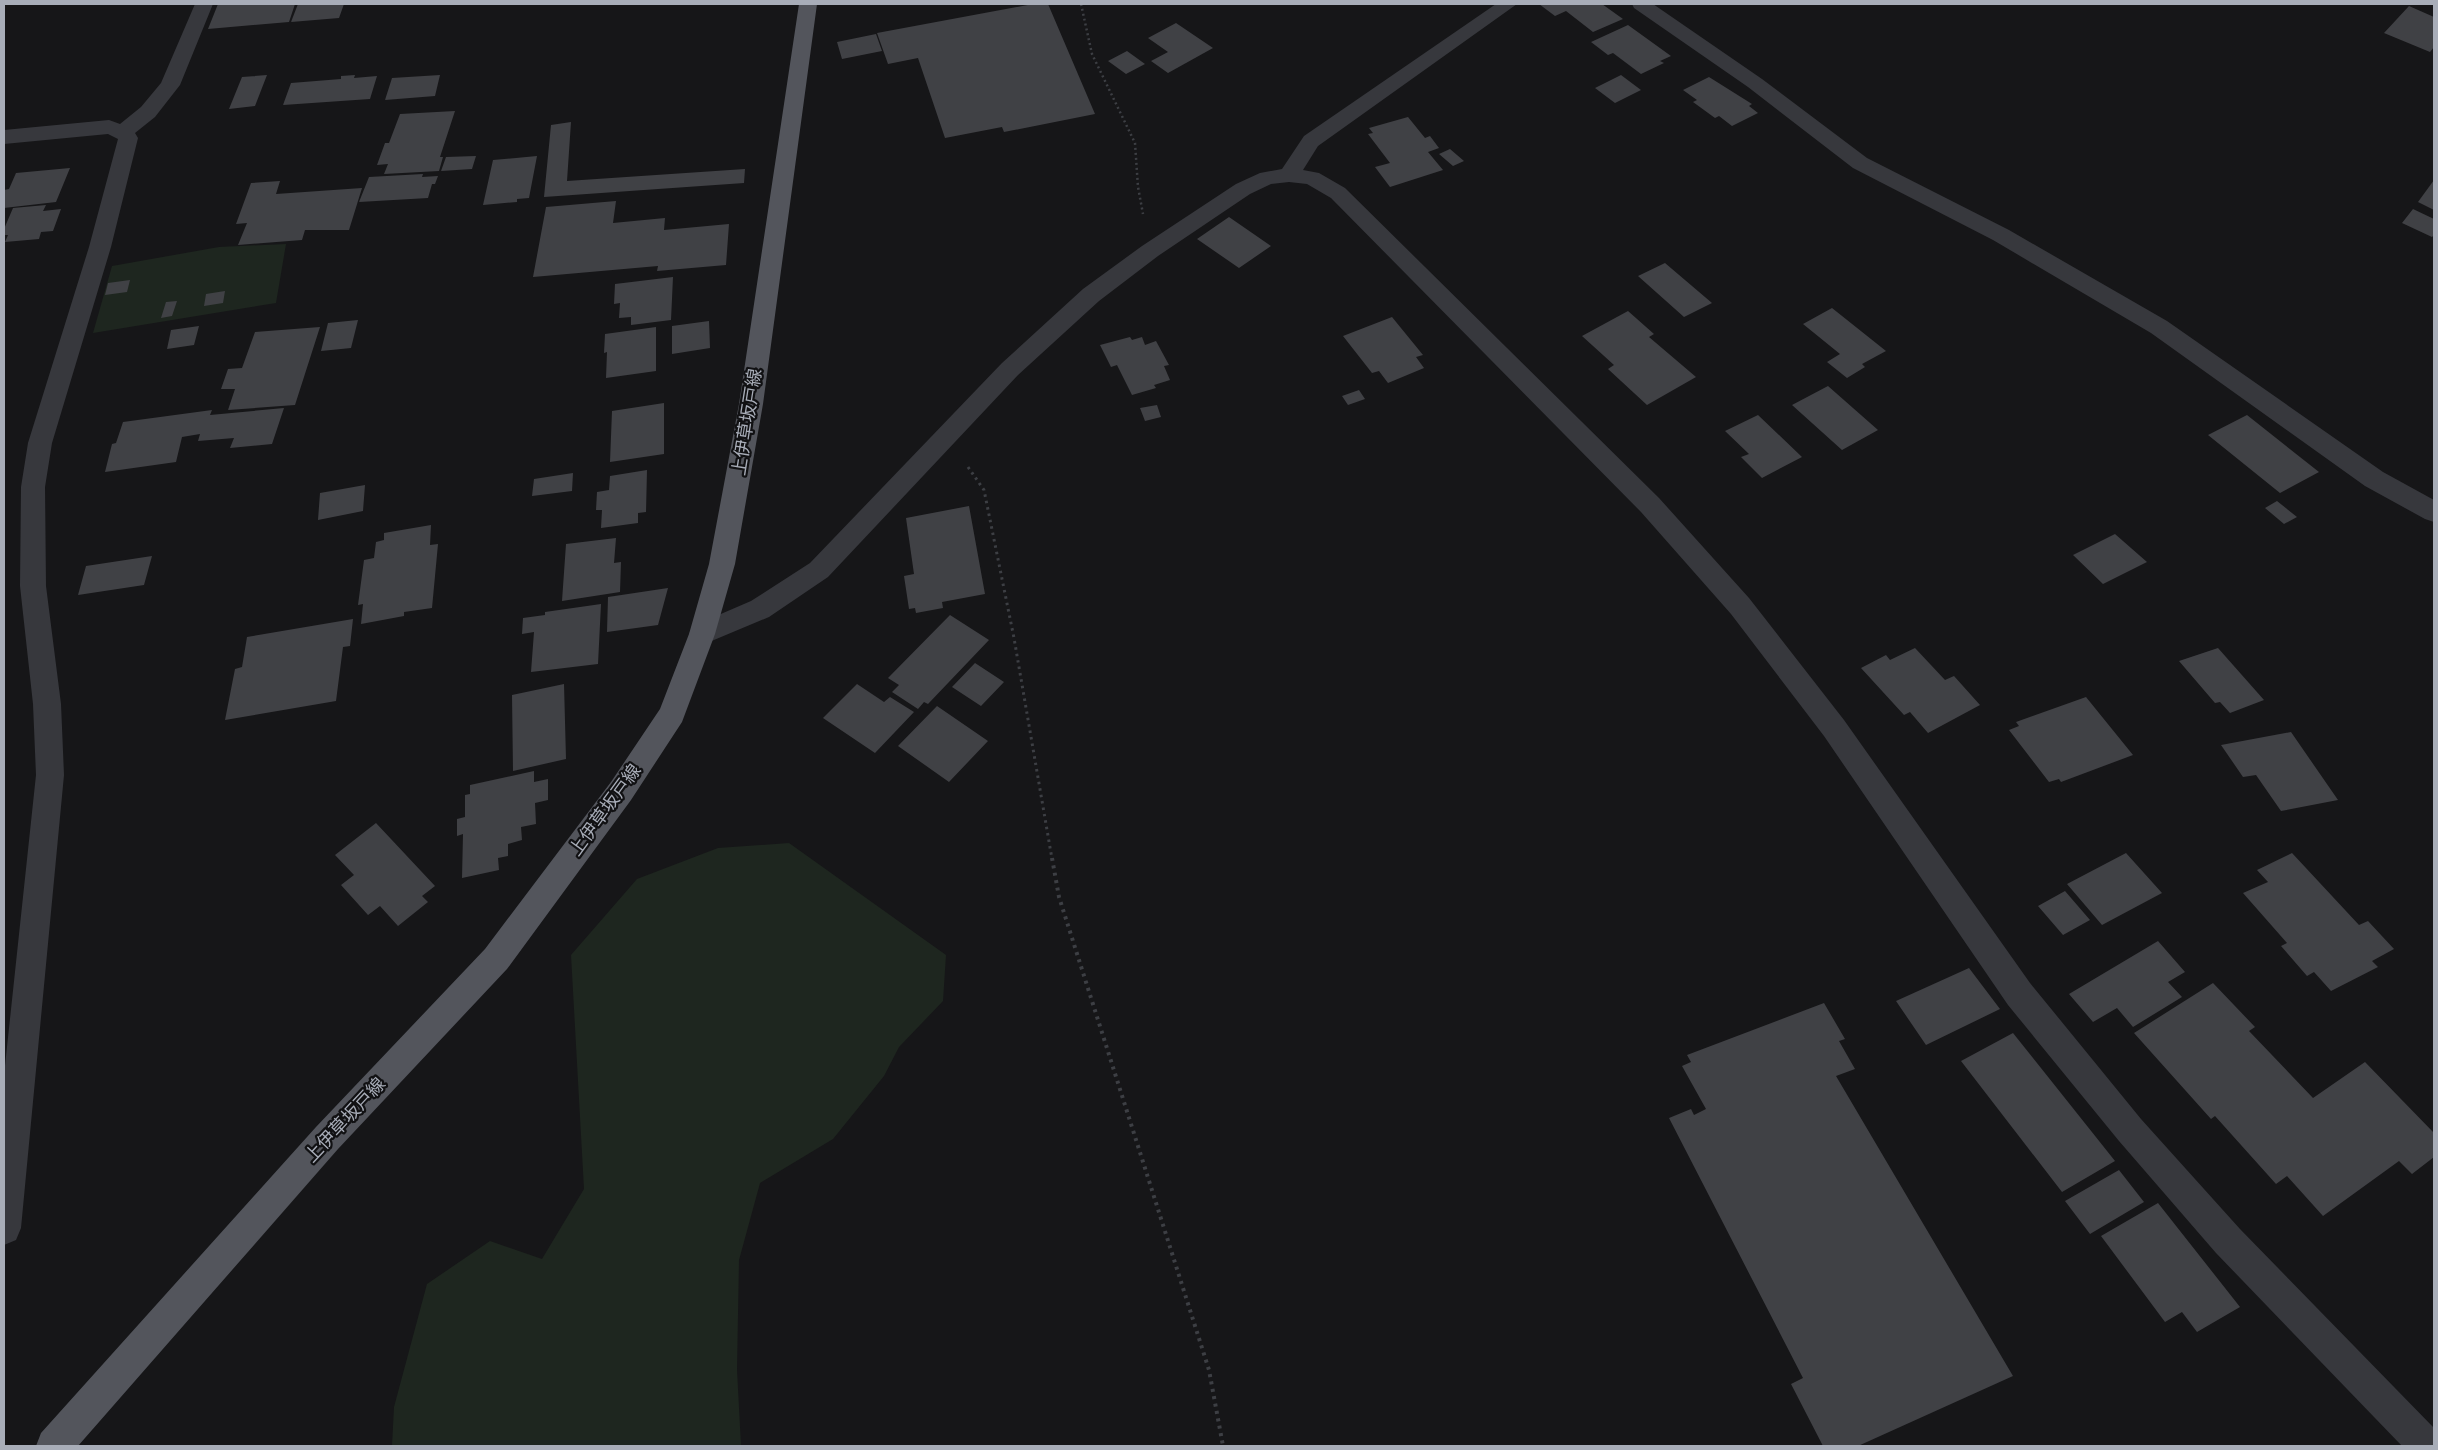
<svg xmlns="http://www.w3.org/2000/svg" width="2438" height="1450" font-family="'Varela Round','Noto Sans JP',sans-serif">
<style>
.green{fill:#1e261f}
.building{fill:#404145}
.lines{fill:none;stroke-linecap:round;stroke-linejoin:round}
.path-far2{stroke:#3d3f44;stroke-width:2.5;stroke-dasharray:2 3;stroke-linecap:butt}
.path-far1{stroke:#3d3f44;stroke-width:3;stroke-dasharray:2.5 4;stroke-linecap:butt}
.path{stroke:#3d3f44;stroke-width:4;stroke-dasharray:3 4.5;stroke-linecap:butt}
.minor{fill:#37383d;fill-rule:evenodd}
.major{fill:#53555c;fill-rule:evenodd}
.labels{text-anchor:middle;stroke-width:4.5;stroke-linejoin:round;paint-order:stroke}
.street-label{font-size:18px;fill:#a8adb8;stroke:#111113}
</style>
<rect width="100%" height="100%" fill="#161618"/>
<!-- green -->
<path class="green" d="M286 244 276 303 93 333 112 266 219 247Z
M789 843 946 955 943 1001 899 1047 884 1076 833 1139 760 1183 739 1260 737 1370 741 1446H392L394 1407 427 1284 490 1241 542 1259 584 1189 571 955 637 879 718 848Z"/>
<!-- building -->
<path class="building" d="M218 4H295L289 22 208 29Z
M298 4H344L339 18 291 22Z
M1033 4H1048L1095 114 1004 132 1002 127 945 138 918 58 888 64 877 33Z
M1539 4H1602L1623 19 1593 32 1566 11 1555 16Z
M2409 6 2434 17V47L2430 52 2384 33Z
M1176 23 1213 48 1168 73 1151 61 1168 52 1148 38Z
M1628 25 1671 56 1660 61 1664 63 1641 74 1613 53 1608 55 1591 42Z
M876 34 882 51 842 59 837 42Z
M1127 51 1145 64 1126 74 1108 61Z
M267 75 255 106 229 109 242 77Z
M355 75 354 78 377 76 370 99 283 105 291 83 341 79V76Z
M440 75 435 96 385 100 392 78Z
M1621 75 1641 90 1615 103 1595 88Z
M1709 77 1752 104 1749 106 1758 113 1732 126 1719 116 1715 118 1693 102 1697 100 1683 90Z
M455 111 440 157H443L439 171 384 174 388 164 377 165 385 143H389L400 114Z
M1408 117 1425 138 1430 136 1439 148 1428 152 1443 170 1390 187 1375 167 1390 163 1368 134 1373 133 1369 128Z
M571 122 567 181 745 169 744 183 544 197 551 125Z
M1450 149 1464 161 1453 166 1439 154Z
M476 156 472 169 441 171 446 157Z
M537 156 529 198 517 199V202L483 205 493 160Z
M70 168 56 202 4 208V190L9 189 16 173Z
M423 174 422 177 438 176 435 184H432L428 198 359 202 369 177Z
M2434 180V210L2418 202Z
M280 181 276 194 362 188 349 230H305L302 240 238 245 247 223 236 224 251 183Z
M616 201 613 223 665 218 664 230 729 224 726 265 657 271 658 266 533 277 546 207Z
M46 205 43 211 61 209 53 231 41 232 39 239 5 242 8 235H4V229L13 208Z
M2413 209 2434 219V235L2432 237 2402 223Z
M1229 217 1271 246 1239 268 1197 239Z
M1665 263 1712 303 1684 317 1638 276Z
M673 277 671 320 631 325V317L619 318 620 303 614 304 615 284Z
M130 280 127 292 105 295 108 283Z
M225 291 223 303 204 306 206 294Z
M177 301 172 316 161 318 166 302Z
M1832 308 1886 351 1862 364 1865 367 1847 378 1827 362 1840 354 1803 324Z
M1628 311 1654 334 1649 337 1696 377 1647 405 1608 369 1614 365 1582 336Z
M1392 317 1423 355 1416 357 1424 368 1388 383 1379 371 1372 373 1343 336Z
M358 320 351 348 321 351 328 323Z
M709 321 710 348 672 354V326Z
M199 326 194 345 167 349 171 330Z
M320 327 295 405 228 410 235 389H221L228 369 242 368 255 332Z
M656 327V371L606 378 607 352 604 353 605 334Z
M1130 337 1132 340 1142 337 1145 345 1156 341 1169 365 1164 366 1170 380 1154 385 1156 388 1132 395 1117 365 1111 367 1100 345Z
M1828 386 1878 430 1842 450 1792 405Z
M1359 390 1365 399 1348 405 1342 396Z
M664 403V454L610 462 612 411Z
M1157 405 1161 417 1145 421 1140 408Z
M284 408 272 444 230 448 234 438 198 441 200 434 182 437 176 462 105 472 112 444 116 443 123 422 212 410 210 415Z
M1758 415 1802 457 1762 478 1741 457 1749 454 1725 431Z
M2247 415 2319 472 2280 493 2208 435Z
M647 470 646 512 638 513V523L601 528 602 510H596L597 492 609 490 610 476Z
M573 473 572 491 532 496 534 479Z
M365 485 363 511 318 520 320 493Z
M2277 501 2297 517 2284 524 2265 508Z
M969 506 985 594 942 602 943 608 916 613 915 608 909 609 904 576 914 574 906 518Z
M431 525 430 545 438 544 432 608 404 612V616L361 624 363 604 358 605 364 560 374 558 376 542 384 540V533Z
M2115 534 2147 562 2103 584 2073 555Z
M616 538 614 563 621 562 620 592 562 601 566 544Z
M152 556 144 585 78 595 86 566Z
M668 588 658 625 607 632 608 597Z
M601 604 598 664 531 672 534 632 522 634 523 618 545 615V612Z
M950 615 989 640 928 704 924 702 918 709 892 692 899 685 888 678Z
M353 619 350 646 343 647 336 701 225 720 235 669 242 667 247 637Z
M1915 648 1945 680 1954 676 1980 705 1928 733 1910 712 1904 715 1861 668 1886 655 1890 660Z
M2218 648 2264 700 2230 713 2220 702 2215 703 2179 661Z
M975 663 1004 682 981 706 952 687Z
M564 684 566 759 513 771 512 695Z
M857 684 884 702 890 697 914 712 875 753 823 718Z
M2086 697 2133 755 2061 782 2059 779 2049 782 2009 730 2019 726 2016 722Z
M937 706 988 741 949 782 898 746Z
M2291 732 2338 800 2281 811 2256 775 2243 777 2221 745Z
M534 771V782L548 779V800L535 803 536 824 521 827 522 840 508 844V856L498 858 499 870 462 878 463 834 457 836V819L465 817V795L470 794V785Z
M376 823 435 886 422 896 428 902 398 926 380 906 368 915 341 885 354 875 335 855Z
M2126 853 2162 893 2102 925 2067 884Z
M2292 853 2359 925 2368 921 2394 949 2372 961 2378 967 2331 991 2314 972 2307 976 2281 946 2287 943 2243 893 2268 882 2257 870Z
M2065 891 2090 920 2063 935 2038 906Z
M2158 941 2185 972 2168 982 2182 997 2133 1027 2117 1008 2093 1022 2069 994Z
M1969 968 2000 1009 1926 1045 1896 1001Z
M2213 983 2255 1027 2249 1031 2313 1098 2365 1062 2434 1133V1157L2412 1174 2399 1161 2323 1216 2287 1176 2276 1184 2215 1116 2211 1119 2134 1033Z
M1824 1003 1845 1039 1839 1041 1855 1069 1836 1076 2013 1376 1858 1446H1823L1791 1384 1803 1378 1669 1118 1691 1109 1694 1115 1706 1109 1682 1066 1691 1062 1687 1055Z
M2013 1033 2115 1161 2062 1192 1961 1061Z
M2119 1170 2144 1202 2090 1234 2065 1201Z
M2158 1203 2240 1307 2197 1332 2182 1312 2165 1322 2101 1236Z"/>
<g class="lines">
<!-- path-far2 -->
<path class="path-far2" d="M1081 4 1092 54 1135 143 1138 187 1143 214"/>
<!-- path-far1 -->
<path class="path-far1" d="M968 467 984 490 1014 638 1052 859"/>
<!-- path -->
<path class="path" d="M1052 858 1059 897 1209 1370 1223 1446"/>
<!-- minor -->
<path class="minor" d="M195 4H213L180 85 155 117 135 133 138 138 111 247 52 443 45 487 46 586 61 704 64 775 21 1228 16 1240 4 1245V1075L36 775 33 704 20 586 21 487 28 443 89 247 118 139 108 134 4 144V130L109 120 120 124 141 107 161 83Z
M1496 4H1517L1318 146 1303 170 1319 173 1345 188 1659 498 1749 598 1844 720 2030 983 2141 1119 2240 1229 2434 1428V1446H2402L2216 1253 2119 1141 2008 1005 1824 736 1731 614 1641 512 1331 198 1307 184 1289 182 1271 184 1250 194 1158 256 1099 301 1018 375 828 577 769 617 702 645 693 642 689 634 693 626 751 601 810 563 1002 363 1083 289 1142 246 1236 184 1260 173 1282 169 1304 136Z
M1632 4H1653L1762 79 1867 158 2009 230 2167 321 2383 472 2434 500V522L2425 519 2365 486 2151 333 1993 240 1853 168 1748 87 1634 8Z"/>
<!-- major -->
<path class="major" d="M799 4H817L763 404 735 564 715 634 682 722 631 800 507 969 338 1149 78 1446H36L41 1433 316 1127 485 949 611 782 660 709 689 634 709 564 739 404Z"/>
</g>
<g class="labels">
<!-- street labels -->
<g class="street-label">
<text transform="translate(747 422) rotate(-81)" y="6">上伊草坂戸線</text>
<text transform="translate(605 810) rotate(-54)" y="6">上伊草坂戸線</text>
<text transform="translate(345 1120) rotate(-47)" y="6">上伊草坂戸線</text>
</g>
</g>
<!-- border -->
<rect width="2438" height="1450" fill="none" stroke="#a8adb8" stroke-width="10"/>
</svg>
